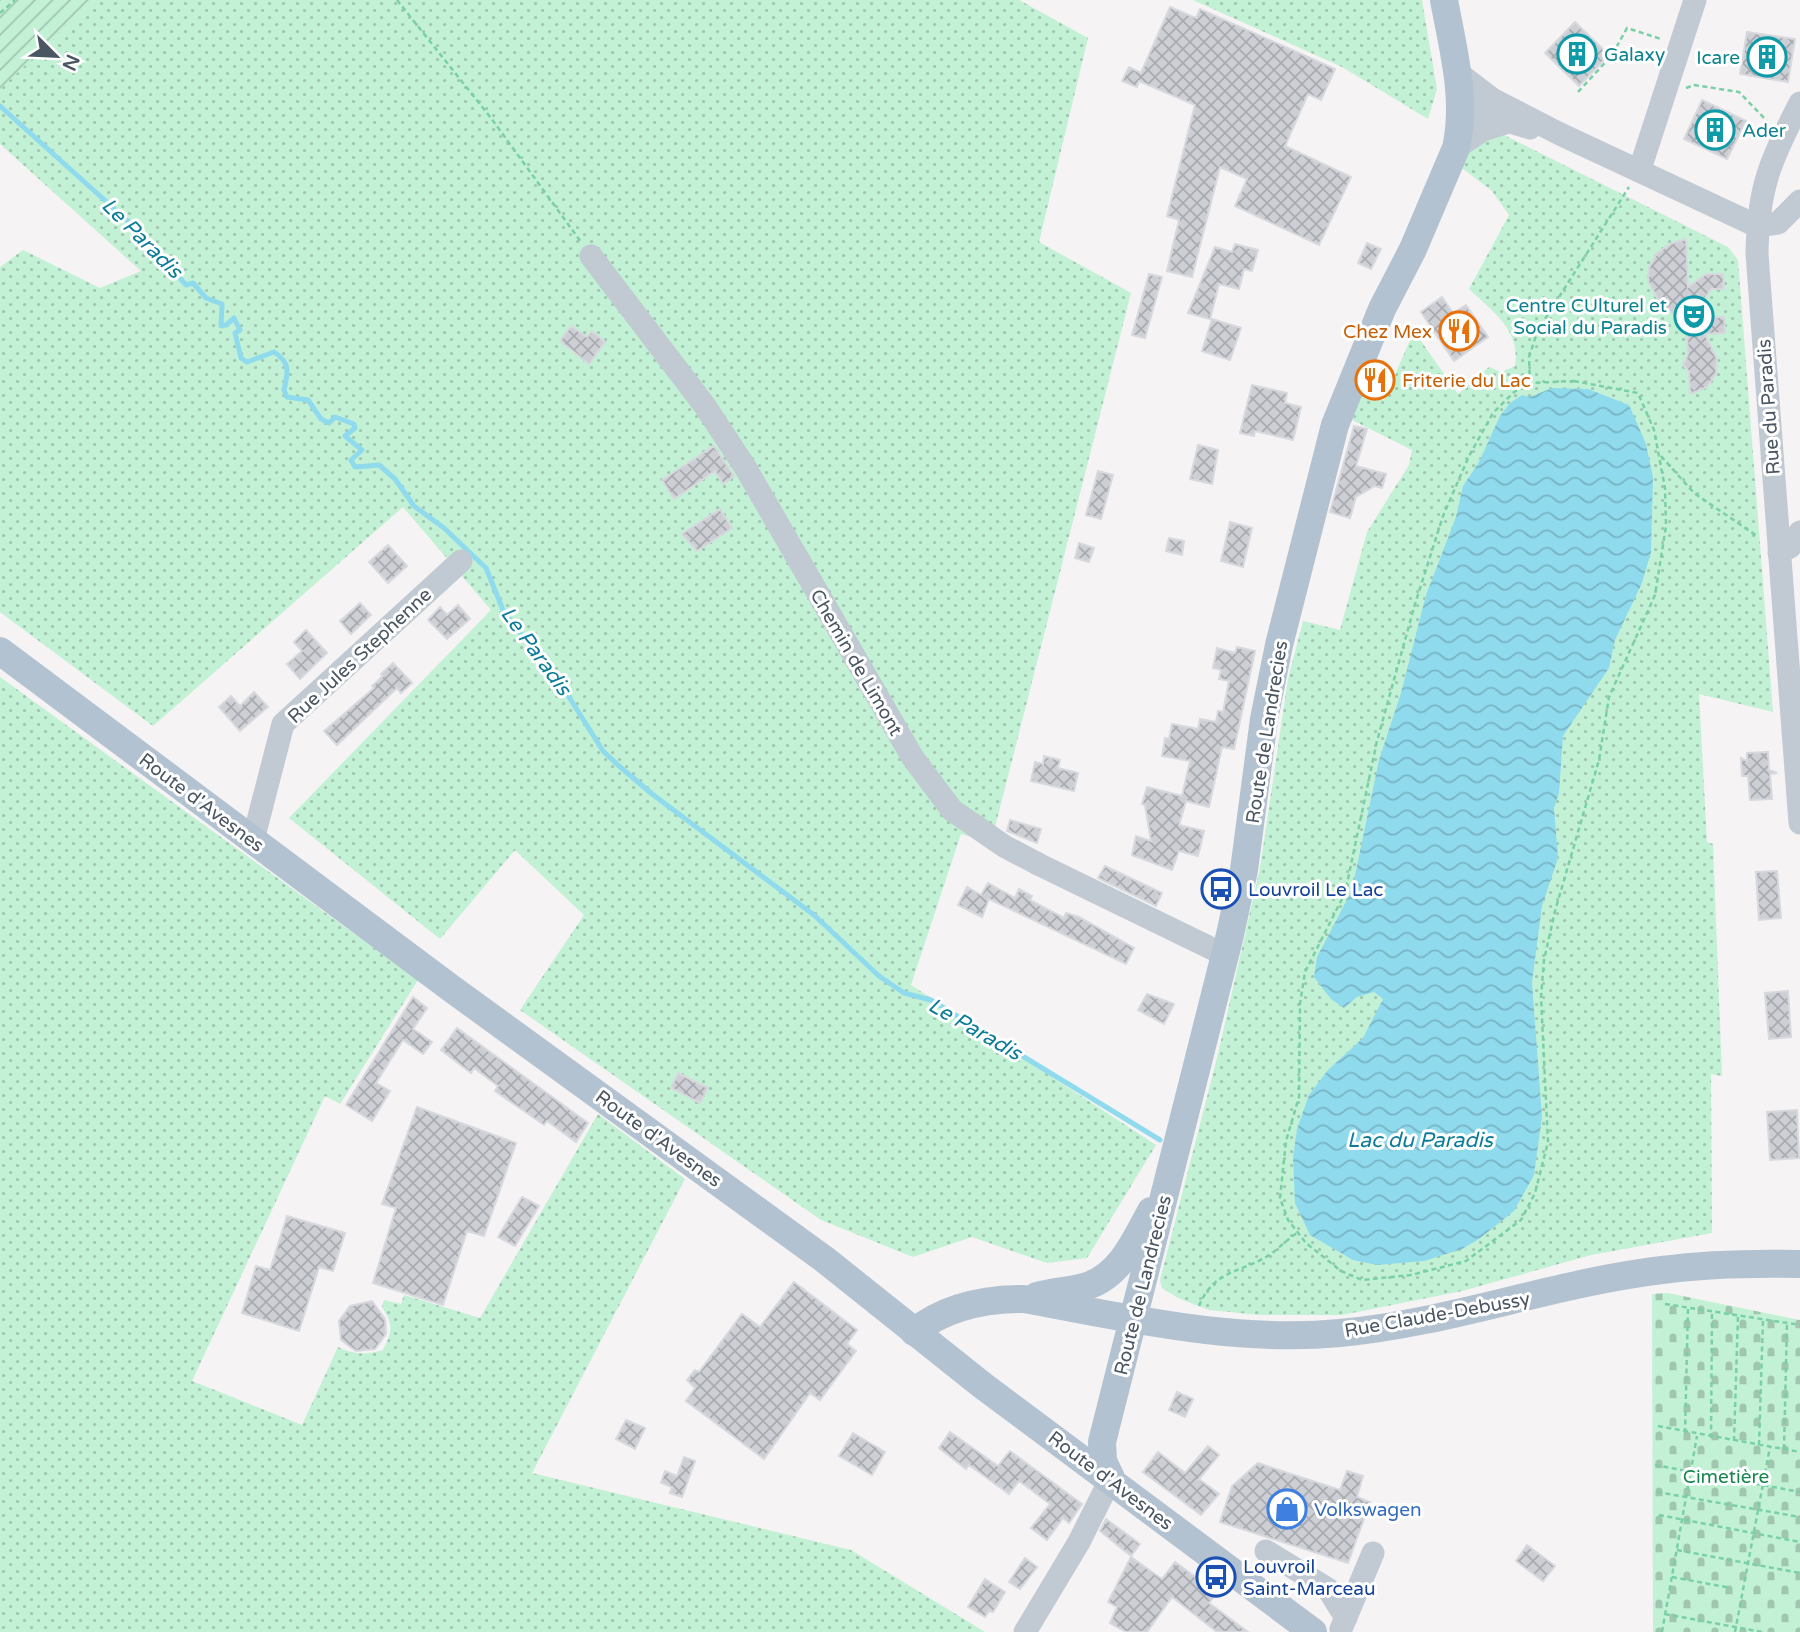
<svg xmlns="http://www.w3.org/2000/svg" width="1800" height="1632" font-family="'Varela Round',sans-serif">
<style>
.grass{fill:url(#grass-dots)}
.cemetery{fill:url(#cemetery-stones)}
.garden{fill:url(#garden-furrows)}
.water{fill:url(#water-waves)}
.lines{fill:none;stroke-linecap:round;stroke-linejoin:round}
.stream{stroke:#90daee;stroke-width:5}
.building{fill:url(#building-cross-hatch);stroke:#d7d9de;stroke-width:2}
.path{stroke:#7ad0a6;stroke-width:2.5;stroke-dasharray:5 3.5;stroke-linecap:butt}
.minor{stroke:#c1cad2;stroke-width:23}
.major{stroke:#b3c2d1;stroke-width:28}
.labels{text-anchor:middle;stroke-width:6;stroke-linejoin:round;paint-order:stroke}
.culture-label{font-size:19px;fill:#0d838f;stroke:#fff;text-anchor:start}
.food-label{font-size:19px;fill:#c56008;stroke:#fff;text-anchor:end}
.street-label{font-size:19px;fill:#4a5661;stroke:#fff}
.transit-label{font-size:19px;fill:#164399;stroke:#fff;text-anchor:start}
.park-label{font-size:19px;fill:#17864f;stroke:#fff}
.shop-label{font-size:19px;fill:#366cbe;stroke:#fff;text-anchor:start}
.water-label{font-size:21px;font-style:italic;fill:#0c7c9b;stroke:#fff}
</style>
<defs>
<pattern id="grass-dots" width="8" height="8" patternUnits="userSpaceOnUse" patternTransform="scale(1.75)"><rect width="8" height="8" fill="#c3f1d5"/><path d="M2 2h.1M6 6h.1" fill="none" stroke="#a0c6b0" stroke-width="1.8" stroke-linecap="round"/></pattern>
<pattern id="cemetery-stones" width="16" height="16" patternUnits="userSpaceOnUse" patternTransform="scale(1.75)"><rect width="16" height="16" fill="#c3f1d5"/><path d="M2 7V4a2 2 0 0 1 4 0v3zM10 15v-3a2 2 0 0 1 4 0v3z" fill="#a0c6b0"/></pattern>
<pattern id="garden-furrows" width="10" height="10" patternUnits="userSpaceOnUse" patternTransform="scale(1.75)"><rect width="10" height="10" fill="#c3f1d5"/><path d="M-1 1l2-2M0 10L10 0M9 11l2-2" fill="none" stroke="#a0c6b0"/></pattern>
<pattern id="water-waves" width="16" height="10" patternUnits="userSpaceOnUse" patternTransform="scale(1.75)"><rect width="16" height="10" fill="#90daee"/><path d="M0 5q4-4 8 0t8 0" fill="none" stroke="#78b4c4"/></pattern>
<pattern id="building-cross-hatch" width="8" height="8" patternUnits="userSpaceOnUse" patternTransform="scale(1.75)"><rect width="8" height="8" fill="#cdcfd5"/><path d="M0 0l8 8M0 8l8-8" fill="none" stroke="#a8abb0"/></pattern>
</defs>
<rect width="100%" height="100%" fill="#f5f3f3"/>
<!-- grass -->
<path class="grass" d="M0 0H1019L1088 38 1039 242 1131 293 991 843 961 834 911 985 1156 1145 1087 1258 1047 1263 972 1237 913 1257 821 1220 520 1010 584 915 515 850 440 939 289 818 491 610 403 507 153 726 0 612V267L23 250 100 288 141 271 0 144Z
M1193 0H1422L1437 89 1428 119 1342 67Z
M1496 131 1728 247 1738 260 1773 712 1699 694 1707 842 1713 844 1722 1076 1711 1074 1712 1233 1591 1255 1462 1291 1342 1315H1260L1209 1310 1178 1298 1162 1288 1160 1280 1218 1054 1260 868 1288 679 1303 621 1340 630 1367 532 1409 465 1412 450 1352 420 1362 393 1384 400 1414 331 1458 394 1489 367 1501 372 1515 366C1521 330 1492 311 1469 289L1509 215 1492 191 1462 168 1469 153Z
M0 677 418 980 340 1104 325 1096 192 1381 302 1425 338 1347C355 1355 366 1355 383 1350 392 1332 394 1325 382 1307L384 1300 401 1304 404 1295 480 1318 598 1114 685 1179 532 1473 851 1550 985 1632H0Z"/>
<!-- cemetery -->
<path class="cemetery" d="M1668 1293 1800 1320V1632H1653L1652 1294Z"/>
<!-- garden -->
<path class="garden" d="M0 0H96L0 89Z"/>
<!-- water -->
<path class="water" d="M1552 388 1588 389 1629 405 1646 444 1653 478 1651 552 1642 583 1615 640 1609 668 1563 736 1559 793 1554 808 1558 858 1542 906 1532 982 1542 1117 1534 1175 1514 1211 1479 1239 1462 1249 1424 1261 1377 1265 1353 1260 1310 1235 1295 1203 1293 1157 1297 1129 1309 1095 1328 1070 1363 1038 1383 999 1374 992 1357 997 1344 1008 1331 999 1314 977 1317 957 1352 890 1379 760 1401 693 1426 595 1456 517 1463 486 1479 462 1500 416 1510 403 1522 395 1530 397Z"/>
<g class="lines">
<!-- stream -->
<path class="stream" d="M0 106 130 223 186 285 193 283 206 298 222 304 221 326 226 325 234 318 240 330 235 333 241 358 247 362 274 352C291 363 288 372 284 390L287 397 308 400 321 419 329 423 335 417 354 424 355 428 345 436 362 450 351 460 355 467 379 465 395 479 414 506 444 528 486 568 503 610 569 697 603 751 619 766 652 794 814 915 879 976 904 993 931 1000 1160 1140"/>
</g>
<!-- building -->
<path class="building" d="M1170 7 1196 18 1200 9 1335 69 1321 100 1308 94 1285 146 1351 177 1319 245 1235 206 1247 179 1220 167 1192 277 1167 271 1179 220 1167 216 1195 105 1139 81 1137 87 1122 81 1129 67 1141 73Z
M1575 22 1609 55 1579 86 1545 53Z
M1747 32 1795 39 1788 82 1740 74Z
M1702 100 1746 121 1727 159 1684 139Z
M1686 239 1688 287 1706 274H1723L1724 289H1711L1702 303 1712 317H1724L1725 333 1705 334 1717 359 1716 374 1707 387 1690 394 1689 372 1683 365 1688 354 1686 319 1663 309 1648 281 1649 268 1657 253 1670 244Z
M1367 243 1381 249 1371 269 1358 263Z
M1235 244 1258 250 1252 271 1244 269 1239 289 1219 284 1210 319 1188 313 1215 247 1232 252Z
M1149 274 1162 277 1145 338 1132 335Z
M1442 297 1453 313 1466 305 1488 337 1454 361 1421 312Z
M1212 319 1241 328 1230 360 1202 351Z
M571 326 587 337 592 331 605 342 589 364 560 341Z
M1252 385 1287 393 1285 403 1301 407 1293 440 1255 431 1254 436 1240 433Z
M1354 426 1367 429 1356 466 1386 474 1382 488 1375 486 1356 497 1350 518 1330 512Z
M1198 445 1218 450 1212 484 1190 479Z
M714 446 734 476 723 484 715 471 674 499 662 480Z
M1098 471 1113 475 1101 519 1086 515Z
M720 509 732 528 697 551 682 534Z
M1230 522 1252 528 1243 567 1221 561Z
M1169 538 1184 541 1182 555 1166 551Z
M1079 543 1094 548 1089 562 1075 558Z
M388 545 407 566 388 583 369 562Z
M360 603 371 615 351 634 340 621Z
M458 605 470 619 447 639 428 620 440 607 447 615Z
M306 630 327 653 300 679 287 664 302 651 294 642Z
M1237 647 1255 651 1234 749 1222 747 1209 807 1186 801 1179 825 1204 831 1198 856 1179 851 1172 870 1132 855 1136 836 1151 841 1145 805 1142 804 1147 787 1182 796 1190 761 1162 756 1165 738 1169 739 1172 724 1198 729 1200 719 1216 722 1218 711 1223 712 1229 681 1219 679 1221 670 1213 668 1217 648 1235 653Z
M393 663 412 683 401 693 397 688 337 745 324 731 374 688 372 686 383 676 381 674Z
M254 692 268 707 240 731 219 707 231 696 240 706Z
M1768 752 1769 770 1777 773 1770 774 1772 799 1750 800 1748 776H1742L1741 758 1747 761V753Z
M1044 756 1060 760 1058 768 1078 773 1074 791 1031 781 1035 762 1043 764Z
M1010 820 1041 829 1037 843 1007 831Z
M1105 866 1162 893 1156 906 1098 878Z
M1777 871 1781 918 1759 920 1756 872Z
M988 883 1015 898 1019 889 1032 896 1030 900 1064 918 1066 913 1079 917 1134 948 1126 964 989 899 982 917 958 905 967 887 981 895Z
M1788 991 1791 1037 1769 1039 1765 993Z
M1147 994 1174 1004 1164 1024 1138 1010Z
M413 997 427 1008 413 1029 432 1042 423 1054 403 1040 376 1083 390 1091 372 1121 346 1105Z
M457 1028 588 1123 576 1142 547 1121 544 1125 495 1091 498 1086 474 1068 471 1073 441 1050Z
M678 1073 708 1088 700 1103 671 1088Z
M417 1107 516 1143 484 1236 467 1231 443 1305 373 1283 396 1208 382 1204Z
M1797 1110 1799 1158 1770 1160 1767 1112Z
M522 1197 539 1206 515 1246 498 1237Z
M287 1216 345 1233 333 1271 319 1267 299 1331 242 1313 256 1266 270 1270Z
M794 1282 857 1330 847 1344 856 1351 820 1400 810 1393 764 1459 686 1401 695 1388 687 1380 695 1370 699 1372 742 1314 760 1327Z
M372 1301 385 1319 386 1334 375 1349 356 1351 341 1340 339 1321 350 1306Z
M1177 1392 1193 1399 1185 1417 1169 1410Z
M626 1420 645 1428 635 1449 616 1439Z
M950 1432 998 1466 1010 1451 1082 1504 1069 1523 1063 1518 1047 1540 1031 1528 1050 1504 1019 1481 1009 1494 969 1465 966 1469 939 1448Z
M853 1433 885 1452 872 1475 839 1456Z
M1208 1446 1219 1455 1199 1479 1219 1494 1201 1515 1143 1472 1158 1452 1185 1473Z
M684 1457 695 1461 682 1497 670 1493 672 1487 661 1483 665 1471 677 1476Z
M1258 1463 1340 1490 1347 1471 1363 1476 1357 1497 1370 1502 1348 1563 1220 1522 1232 1486Z
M1106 1519 1140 1544 1131 1556 1100 1531Z
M1527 1545 1555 1566 1543 1581 1516 1561Z
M1131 1557 1162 1579 1175 1562 1217 1593 1209 1603 1248 1632H1217L1172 1597 1147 1632H1126L1110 1623 1117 1607 1108 1602Z
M1025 1558 1037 1567 1020 1589 1009 1582Z
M985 1579 1005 1592 993 1612 989 1611 985 1617 968 1607Z"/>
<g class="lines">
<!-- path -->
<path class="path" d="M397 0 491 118 581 242
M0 13 15 0
M1686 88 1694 85 1739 92 1767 121
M1578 92 1612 55 1627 28 1661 39
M1574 381 1638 393 1654 430 1665 488 1666 526 1655 595 1609 697 1599 760 1555 911 1544 960 1541 997 1548 1142 1535 1193 1521 1220 1466 1261 1411 1275 1362 1280 1341 1271 1306 1243 1288 1220 1280 1198 1286 1141 1299 1097 1300 1004 1305 972 1345 893 1377 741 1415 604 1443 516 1469 456 1493 413 1514 392 1530 383Z
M1530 383 1529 357 1538 330 1629 187
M1661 456 1694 493 1757 536
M1665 1304 1800 1325
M1199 1306C1214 1269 1242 1273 1271 1254 1280 1247 1288 1239 1297 1233
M1658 1426 1800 1452
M1685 1433 1688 1308
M1711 1438 1712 1312
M1734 1441 1738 1316
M1759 1445 1763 1320
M1784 1449 1787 1323
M1655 1465 1800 1492
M1657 1492 1800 1517
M1659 1515 1800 1542
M1677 1550 1800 1573
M1672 1577 1731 1588
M1665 1614 1762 1632
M1662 1632 1697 1436
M1735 1632 1770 1447"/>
<!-- minor -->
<path class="minor" d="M1458 73 1492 99 1560 134 1757 226
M1800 103C1770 161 1758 188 1757 254L1800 823
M1460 107 1530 128
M1456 148 1483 130 1505 123
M1640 169 1695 0
M1757 226 1778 223 1800 201
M591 256 705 406 745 467 913 758 952 810 1004 846 1040 865 1225 955
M1779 553 1790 547 1800 532
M253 840 283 724 461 561
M1266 1551 1328 1589 1346 1618
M1341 1629 1373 1553
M1025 1632 1079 1542 1111 1478"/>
<!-- major -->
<path class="major" d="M0 651 452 989 824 1259 982 1385 1313 1632
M1037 1296C1054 1291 1071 1291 1087 1286 1121 1275 1135 1240 1151 1211
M914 1332C945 1307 985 1299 1024 1299 1129 1318 1233 1343 1340 1333 1450 1323 1553 1283 1662 1270 1708 1264 1754 1263 1800 1264
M1111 1478 1103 1461 1102 1442 1229 939 1244 870 1264 719 1279 645 1335 425 1382 309 1413 249 1456 148C1467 99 1453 49 1444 0"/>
</g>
<!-- icons -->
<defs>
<g id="building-ring" transform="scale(2.0125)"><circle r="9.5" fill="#fff" stroke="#0f9aa8" stroke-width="1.5"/><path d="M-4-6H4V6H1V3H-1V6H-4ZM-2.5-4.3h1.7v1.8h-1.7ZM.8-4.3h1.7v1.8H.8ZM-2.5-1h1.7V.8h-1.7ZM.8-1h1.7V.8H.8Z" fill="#0f9aa8"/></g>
<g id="theatre-ring" transform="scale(2.0125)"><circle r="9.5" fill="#fff" stroke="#0f9aa8" stroke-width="1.5"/><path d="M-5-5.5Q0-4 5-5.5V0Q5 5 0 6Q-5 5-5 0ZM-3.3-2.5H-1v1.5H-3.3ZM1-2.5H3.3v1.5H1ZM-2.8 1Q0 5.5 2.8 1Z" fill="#0f9aa8"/></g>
<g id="restaurant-ring" transform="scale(2.0125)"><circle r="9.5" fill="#fff" stroke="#e8710a" stroke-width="1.5"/><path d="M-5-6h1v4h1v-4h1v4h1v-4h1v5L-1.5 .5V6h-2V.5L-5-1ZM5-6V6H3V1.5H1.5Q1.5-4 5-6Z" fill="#e8710a"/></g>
<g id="bus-ring" transform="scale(2.0125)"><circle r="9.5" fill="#fff" stroke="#1a4fb4" stroke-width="1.5"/><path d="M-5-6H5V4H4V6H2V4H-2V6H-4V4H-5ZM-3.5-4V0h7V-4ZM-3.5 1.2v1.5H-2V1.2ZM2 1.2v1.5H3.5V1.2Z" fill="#1a4fb4"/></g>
<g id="shop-ring" transform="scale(2.0125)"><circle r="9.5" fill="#fff" stroke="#3f7fe0" stroke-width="1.5"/><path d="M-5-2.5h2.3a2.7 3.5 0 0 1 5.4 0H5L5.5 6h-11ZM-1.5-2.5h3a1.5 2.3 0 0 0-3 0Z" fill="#3f7fe0"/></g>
</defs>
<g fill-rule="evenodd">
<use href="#building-ring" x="1577" y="54"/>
<use href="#building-ring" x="1767" y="57"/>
<use href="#building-ring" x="1715" y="130"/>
<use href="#theatre-ring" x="1694" y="316"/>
<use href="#restaurant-ring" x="1459" y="331"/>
<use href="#restaurant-ring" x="1375" y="380"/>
<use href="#bus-ring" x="1221" y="889"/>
<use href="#shop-ring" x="1287" y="1509"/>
<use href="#bus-ring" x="1216" y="1577"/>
</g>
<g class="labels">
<!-- culture labels -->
<g class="culture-label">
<text x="1604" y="61">Galaxy</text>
<text x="1740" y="64" text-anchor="end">Icare</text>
<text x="1742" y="137">Ader</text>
<text x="1667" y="312" text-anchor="end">Centre CUlturel et<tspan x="1667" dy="22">Social du Paradis</tspan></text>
</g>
<!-- food labels -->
<g class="food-label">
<text x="1432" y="338">Chez Mex</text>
<text x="1402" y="387" text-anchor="start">Friterie du Lac</text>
</g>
<!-- street labels -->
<g class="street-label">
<text transform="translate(1768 407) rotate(-94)" y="7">Rue du Paradis</text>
<text transform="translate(359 655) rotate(-43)" y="7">Rue Jules Stephenne</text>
<text transform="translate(857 662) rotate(60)" y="7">Chemin de Limont</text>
<text transform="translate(1266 732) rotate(-81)" y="7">Route de Landrecies</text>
<text transform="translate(202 802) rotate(37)" y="7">Route d'Avesnes</text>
<text transform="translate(659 1138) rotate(36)" y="7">Route d'Avesnes</text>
<text transform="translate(1142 1285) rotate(-76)" y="7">Route de Landrecies</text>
<text transform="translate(1437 1314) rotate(-10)" y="7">Rue Claude-Debussy</text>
<text transform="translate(1111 1480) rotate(37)" y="7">Route d'Avesnes</text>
</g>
<!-- transit labels -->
<g class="transit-label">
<text x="1248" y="896">Louvroil Le Lac</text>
<text x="1243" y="1573">Louvroil<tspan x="1243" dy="22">Saint-Marceau</tspan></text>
</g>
<!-- park labels -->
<g class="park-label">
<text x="1726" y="1483">Cimetière</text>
</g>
<!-- shop labels -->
<g class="shop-label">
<text x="1314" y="1516">Volkswagen</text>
</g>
<!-- water labels -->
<g class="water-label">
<text transform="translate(142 238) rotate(45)" y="7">Le Paradis</text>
<text transform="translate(536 651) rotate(54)" y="7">Le Paradis</text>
<text transform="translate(975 1029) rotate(30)" y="7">Le Paradis</text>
<text x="1420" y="1147">Lac du Paradis</text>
</g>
</g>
<!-- north arrow -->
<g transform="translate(56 56) rotate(114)" stroke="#ffffff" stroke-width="5" paint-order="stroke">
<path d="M0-5L12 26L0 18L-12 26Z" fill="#4a5661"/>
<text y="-10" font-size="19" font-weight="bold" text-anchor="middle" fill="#4a5661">N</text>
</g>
</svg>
